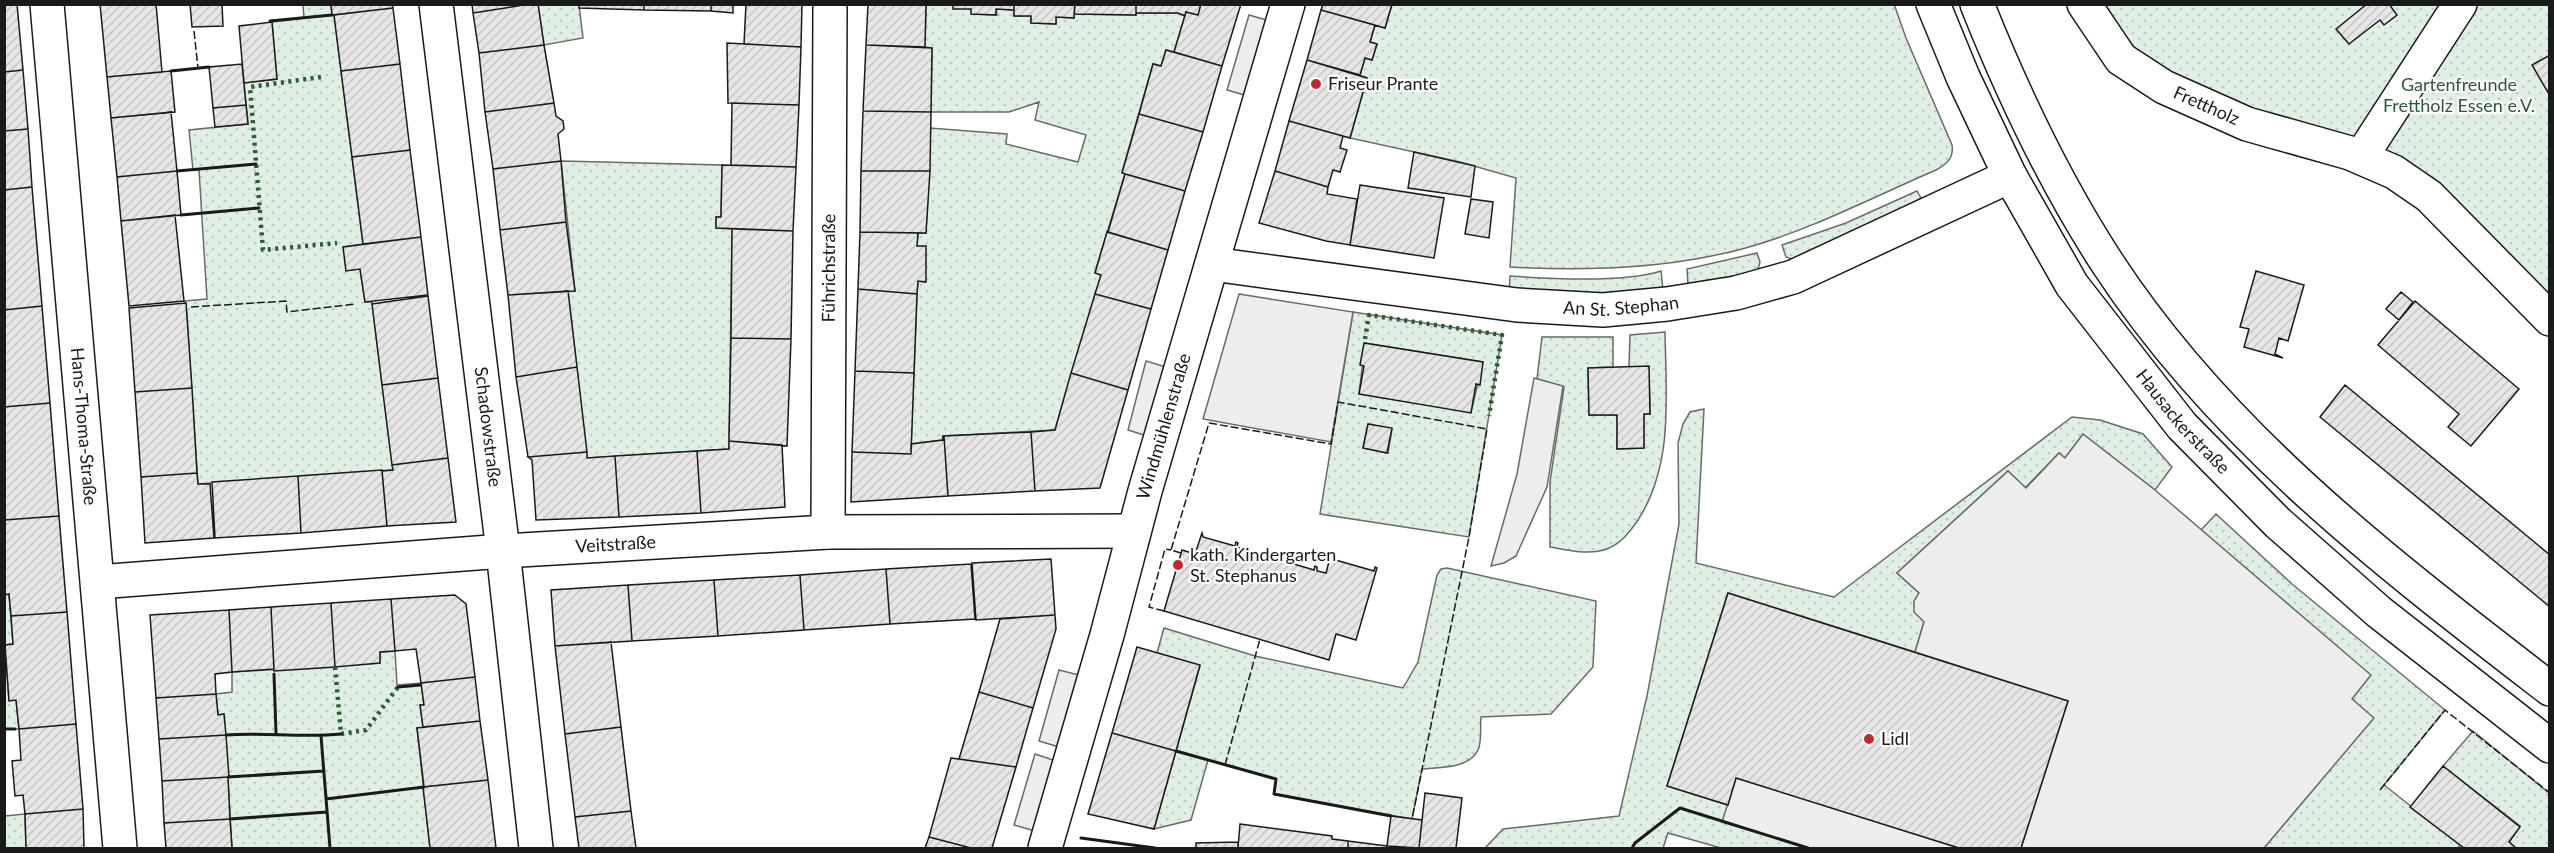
<svg xmlns="http://www.w3.org/2000/svg" width="2554" height="853" font-family="Lato,sans-serif">
<style>
.park{fill:url(#park-dots);stroke:#6a6a6a;stroke-width:1.5;fill-rule:evenodd}
.parking{fill:#ededed;stroke:#6a6a6a;stroke-width:1.5}
.building{fill:url(#building-hatch);stroke:#1a1a1a;stroke-width:1.5}
.lines{fill:none;stroke-linecap:round;stroke-linejoin:round}
.street-casing{stroke:#1a1a1a;stroke-width:36}
.secondary-casing{stroke:#1a1a1a;stroke-width:36}
.street{stroke:#fff;stroke-width:33}
.secondary{stroke:#fff;stroke-width:33}
.hedge{stroke:#2b5a34;stroke-width:4.5;stroke-dasharray:3 4.5;stroke-linecap:butt}
.fence{stroke:#1a1a1a;stroke-width:1.5;stroke-dasharray:8 3;stroke-linecap:butt}
.wall{stroke:#1a1a1a;stroke-width:3}
.poi-dot{fill:#c62828;stroke:#fff;stroke-width:2}
.labels{text-anchor:middle;stroke-width:4.5;stroke-linejoin:round;paint-order:stroke}
.poi-label{font-size:18px;fill:#1a1a1a;stroke:#fff;text-anchor:start}
.park-label{font-size:18px;fill:#2b5a34;stroke:#fff}
.street-label{font-size:18px;fill:#1a1a1a;stroke:#fff}
</style>
<defs>
<pattern id="park-dots" width="8" height="8" patternUnits="userSpaceOnUse" patternTransform="scale(1.5)"><rect width="8" height="8" fill="#e0efe3"/><path d="M2 2h.1M6 6h.1" fill="none" stroke="#c0ccc2" stroke-width="1.8" stroke-linecap="round"/></pattern>
<pattern id="building-hatch" width="6" height="6" patternUnits="userSpaceOnUse" patternTransform="scale(1.5)"><rect width="6" height="6" fill="#e6e6e6"/><path d="M-1 1l2-2M0 6l6-6M5 7l2-2" fill="none" stroke="#c5c5c5"/></pattern>
</defs>
<rect width="100%" height="100%" fill="#fff"/>
<!-- park -->
<path class="park" d="M1894 4 1906 38 1952 145C1954 158 1947 164 1936 170 1873 197 1809 231 1742 249 1666 269 1588 271 1510 267L1516 178 1460 162 1350 138 1367 78 1360 75 1365 58 1372 60 1377 44 1370 42 1375 25 1385 28 1392 5Z
M303 5H331L332 15H334L363 244 344 247 346 270 360 269 365 302H372L393 470 198 484 186 303 184 301 207 299 199 170H193L189 130 248 124 244 83 277 79 272 22 304 18Z
M538 5H579L583 38 544 45Z
M926 5H953L971 9 972 14 997 15 996 9 1014 10V16H1031V23L1056 24V17L1074 18V14L1136 15V13H1178L1185 16 1174 52 1166 50 1161 66 1153 64 1122 172 1125 174 1095 272 1101 275 1055 430 943 436V440L911 444 917 294 918 281 925 282 917 246 918 233H926L930 128 1007 134 1006 144 1078 162 1086 135 1035 120 1039 102 1009 112H931L932 48 925 47Z
M2090 5H2549V307L2431 189 2168 82Z
M561 161 722 165 721 217H716V228L732 229 729 449 587 458 568 291H575Z
M1917 191 1921 198 1895 215 1795 260 1786 257 1782 245 1846 223Z
M1757 253 1760 262 1758 269 1750 273 1688 284 1687 269Z
M1661 271 1663 290 1614 296 1509 295 1510 276C1551 279 1623 283 1661 271Z
M1353 312 1502 335 1469 537 1320 514ZM1365 343 1483 362 1471 412 1359 394ZM1368 424 1392 429 1388 453 1363 448Z
M1665 332C1666 395 1674 464 1638 520 1629 533 1620 545 1604 550 1588 555 1566 550 1550 547V482L1564 387 1537 379 1542 337H1613V367L1588 368 1589 415H1617V449L1644 448V414H1650L1649 367H1629L1630 335Z
M1704 409 1696 563 1834 597 2072 417 2100 420 2143 434 2172 467 2155 490 2083 434 2065 458 2059 453 2025 488 2008 471 1897 573 1919 593 1924 622 1915 652 1728 593 1667 786 1728 805 1723 821 1808 848H1721L1668 833 1663 848H1485L1503 829 1619 816 1647 696 1679 524 1678 443 1683 424 1690 412Z
M2216 514 2292 584 2445 710 2384 785 2460 845 2458 848H2264L2373 718 2352 699 2201 530Z
M1447 568 1596 601 1593 667 1551 714 1481 717C1480 727 1482 742 1478 750 1469 769 1440 767 1422 769L1412 819 1274 794 1276 779 1208 760 1191 820 1154 829 1200 666 1157 653 1164 628 1255 656 1403 688 1418 662 1437 575 1441 569Z
M9 594 13 644 5 645 9 700H16L19 729H5L4 595Z
M395 651 397 685 421 683 424 705H420L423 727 417 728 430 848H232L224 714 218 715 216 694 232 692V672L380 663V652Z
M2473 731 2549 793V848H2516L2509 842 2520 826 2443 766Z
M25 814 26 848H5V816Z"/>
<!-- parking -->
<path class="parking" d="M1249 15 1270 21 1248 96 1227 90Z
M1239 294 1353 312 1331 442 1203 419Z
M1146 361 1169 368 1150 437 1128 430Z
M1534 378 1563 386 1547 487 1516 556 1504 563 1491 566 1517 474Z
M2083 434 2155 490 2371 675 2352 699 2374 718 2264 848H2021L2068 701 1915 652 1924 622 1914 612V601L1919 593 1897 573 2008 471 2026 488 2059 453 2065 458Z
M1059 670 1079 675 1059 747 1039 741Z
M1035 754 1056 761 1035 831 1014 825Z
M1736 778 1746 781 1959 848H1808L1722 822Z"/>
<!-- building -->
<path class="building" d="M4 4H17L23 70 4 72Z
M100 4H156L162 72 107 77Z
M190 4H222L223 26 192 27Z
M331 4H392L393 8 332 15Z
M472 4H530L473 13Z
M530 4H538L544 45 479 53 473 13Z
M579 4H644V10L579 8Z
M644 4H711V11L644 10Z
M711 4H733V13L711 11Z
M746 4H802L801 47 744 44Z
M868 4H926L925 47 866 45Z
M1014 4H1075L1074 18 1056 17V24L1031 23V16H1014Z
M1014 4V10L996 9V15L971 14V9H953V4Z
M1075 4H1136V15L1074 14Z
M1136 4H1201L1198 15 1186 12 1185 16 1178 13H1136Z
M1201 4H1241L1222 66 1174 52 1186 12 1198 15Z
M1323 4H1392L1385 28 1321 10Z
M2367 4H2389L2397 15 2384 25 2380 20 2349 44 2336 29Z
M393 8 400 64 341 71 334 15Z
M1321 10 1375 25 1370 42 1377 44 1372 60 1365 58 1360 75 1307 60Z
M272 22 277 79 244 83 239 26Z
M727 43 801 47 799 105 728 103Z
M544 45 554 103 485 112 479 53Z
M866 45 932 48 931 112 863 111Z
M1166 50 1222 66 1203 132 1139 114 1153 64 1161 66Z
M2550 55V96L2532 65Z
M1307 60 1367 78 1350 138 1289 121Z
M242 64 246 105 213 108 209 67Z
M400 64 410 150 352 157 341 71Z
M23 70 28 129 4 131V72Z
M171 71 175 112 111 118 107 77Z
M554 103 556 116 563 121 564 129 558 134 561 161 493 169 485 112Z
M732 103 799 105 796 167 731 165Z
M246 105 248 124 215 127 213 108Z
M863 111 931 112 930 171H861Z
M171 112 177 171 117 177 111 118Z
M1139 114 1203 132 1185 191 1122 173Z
M1289 121 1343 136 1340 148 1347 150 1340 172 1333 170 1328 187 1275 171Z
M28 129 32 187 4 190V131Z
M410 150 421 237 363 244 352 157Z
M1414 152 1475 166 1471 197 1408 188Z
M561 161 566 222 500 230 493 169Z
M722 165 796 167 793 231 716 228V217H721Z
M177 171 181 215 121 221 117 177Z
M861 171H930L926 233 860 232Z
M1275 171 1328 187 1327 194 1357 199 1350 245 1326 241 1259 223Z
M1125 174 1185 191 1168 250 1108 232Z
M1360 185 1444 198 1434 258 1350 245Z
M32 187 42 306 4 310V190Z
M1471 199 1493 202 1489 238 1465 234Z
M175 215 184 301 129 306 121 221Z
M566 222 575 291 508 295 500 230Z
M732 229 793 231 791 339 731 338Z
M860 232 918 233 917 246H926V282L918 281 917 294 858 289Z
M1107 232 1168 250 1151 309 1095 294 1101 275 1095 273Z
M421 237 428 295 365 302 360 269 346 271 343 247Z
M2256 271 2304 285 2288 341 2279 338 2275 354 2283 358 2244 347 2249 329 2240 327Z
M858 289 917 294 914 373 855 371Z
M568 291 577 367 516 377 508 295Z
M2401 292 2413 302 2399 320 2386 309Z
M1095 294 1151 309 1128 390 1071 373Z
M428 296 438 378 382 385 372 304Z
M2415 301 2519 389 2471 446 2448 427 2459 414 2378 345Z
M186 303 192 388 135 392 129 308Z
M42 306 50 403 4 407V310Z
M731 338 791 339 787 446 729 441Z
M1364 343 1483 362 1480 385 1476 384 1471 413 1359 394 1364 366 1360 365Z
M1649 366 1650 414H1644V448L1617 449V415H1589L1588 368Z
M577 367 587 452 528 457 516 377Z
M855 371 914 373 911 454 852 452Z
M1071 373 1128 390 1100 488 1035 491 1031 432 1055 430Z
M438 378 448 458 392 465 382 385Z
M2345 385 2550 555V607L2320 417Z
M192 388 197 473 141 477 135 392Z
M50 403 59 516 4 520V407Z
M1368 424 1392 428 1387 453 1363 448Z
M1031 432 1035 491 948 496 944 436Z
M943 436H944L948 496 851 502 852 452 911 454V444L943 440Z
M729 441 782 445 785 507 701 513 697 451 729 449Z
M697 451 701 513 619 517 615 456Z
M587 452V458L615 456 619 517 536 520 532 460 528 457Z
M448 458 456 522 387 526 382 471 393 470 392 465Z
M382 470 387 526 301 533 298 476Z
M197 473 198 484H210L214 538 145 543 141 477Z
M298 476 301 533 215 538 212 482Z
M59 516 67 612 11 616 9 594 4 595V520Z
M1202 533 1203 537 1235 546 1236 542 1238 543 1237 547 1274 558 1276 554 1278 555 1277 559 1314 570 1315 566 1317 567V571L1326 573 1331 554 1334 555 1332 559 1374 571 1375 567 1377 568 1356 640 1336 634 1329 660 1164 611 1182 550 1195 554Z
M1051 559 1055 615 976 620 972 563Z
M971 564 975 619 890 624 886 569Z
M886 569 890 624 804 630 800 575Z
M800 575 804 630 718 636 714 580Z
M714 580 718 636 632 641 628 585Z
M628 585 632 641 555 646 551 590Z
M1728 593 2068 701 2021 848H1959L1736 778 1728 805 1667 786Z
M455 595 466 604 475 677 421 683 416 649 395 651 391 599Z
M391 599 395 651 380 652V663L335 667 331 603Z
M331 603 335 667 274 671 271 607Z
M271 607 274 669 232 672 229 610Z
M229 610 232 672 215 674 216 694 156 698 150 615Z
M67 612 76 724 19 729 16 700 9 701 5 645 13 644 11 616Z
M1055 615 1056 629 1033 708 979 692 1000 619Z
M611 642 621 727 565 734 555 646Z
M1137 647 1200 665 1176 751 1112 733Z
M475 677 480 721 423 727 420 705H424L421 683Z
M979 692 1033 708 1016 767 959 759Z
M216 694 218 715 224 714 226 735 159 739 156 698Z
M480 721 488 780 424 787 417 728Z
M76 724 83 809 25 814 23 795 15 796 12 761 21 760 19 729Z
M621 727 631 811 575 817 565 734Z
M1112 733 1176 751 1154 829 1088 814Z
M226 735 229 777 162 781 159 739Z
M951 758 1016 767 992 848H971L929 837Z
M2443 766 2520 827 2509 842 2516 848H2464L2410 807Z
M228 777 230 819 164 823 162 781Z
M488 780 496 848H430L423 787Z
M1425 793 1462 798 1456 848H1419Z
M83 809 84 848H26L25 814Z
M631 811 636 848H579L575 817Z
M1391 816 1422 820 1419 848 1387 846Z
M230 819 232 848H166L164 823Z
M1240 824 1332 836V839L1348 841V848H1238Z
M929 837 971 848H925Z
M1348 841 1387 846 1403 848H1348Z
M1238 842V848H1196V843Z"/>
<g class="lines">
<!-- street casing -->
<g class="street-casing">
<g id="street">
<path id="s1" d="M47 4 120 848"/>
<path id="s2" d="M436 4 503 551 536 848"/>
<path id="s3" d="M2084 4 2121 59 2164 87 2247 124 2350 153 2394 172 2429 196 2550 319"/>
<path d="M2361 157 2460 4"/>
<path id="s4" d="M1212 264 1517 305 1603 310 1667 304 1736 293 1793 277 2010 176"/>
<path id="s5" d="M828 532 830 4"/>
<path id="s6" d="M98 582 503 551 828 532 1134 531"/>
<path id="s7" d="M1045 848 1107 635 1145 491 1288 4"/>
</g>
</g>
<!-- secondary casing -->
<g class="secondary-casing">
<g id="secondary">
<path id="s8" d="M1933 4 1963 77 2010 176 2072 285 2182 426 2278 523 2379 612 2550 746"/>
<path d="M1977 4C2013 94 2055 183 2108 264 2222 438 2388 564 2550 689"/>
</g>
</g>
<!-- street -->
<use href="#street" class="street"/>
<!-- secondary -->
<use href="#secondary" class="secondary"/>
<!-- hedge -->
<path class="hedge" d="M321 77 250 87 263 250 337 243
M1365 339 1369 315 1502 335 1489 416
M335 667 341 734 366 730 398 687"/>
<!-- fence -->
<path class="fence" d="M194 31 198 68
M191 307 286 301 287 312 355 304
M1181 553 1171 550 1209 423 1331 444 1338 402 1487 429 1469 537 1412 819
M1164 611 1149 607 1165 549 1171 550
M1225 765 1260 639
M2380 790 2445 710 2550 793"/>
<!-- wall -->
<path class="wall" d="M270 21 332 15
M171 71 209 67
M177 171 256 164
M181 215 259 208
M274 674 276 733
M398 687 420 685
M4 729H15
M226 735C264 732 302 738 341 734
M321 736 330 848
M1176 751 1276 779 1274 794 1391 816
M228 777 324 771
M326 799 424 787
M230 819 327 812
M1081 838 1155 848
M1632 848 1635 843 1680 808 1808 848"/>
</g>
<!-- markers -->
<g class="poi-dot">
<circle cx="1316" cy="84" r="6"/>
<circle cx="1178" cy="565" r="6"/>
<circle cx="1869" cy="739" r="6"/>
</g>
<g class="labels">
<!-- poi labels -->
<g class="poi-label">
<text x="1328" y="90">Friseur Prante</text>
<text x="1190" y="561">kath. Kindergarten<tspan x="1190" dy="21">St. Stephanus</tspan></text>
<text x="1881" y="745">Lidl</text>
</g>
<!-- park labels -->
<g class="park-label">
<text x="2459" y="91">Gartenfreunde<tspan x="2459" dy="21">Frettholz Essen e.V.</tspan></text>
</g>
<!-- street labels -->
<g class="street-label">
<text dy="6" stroke="none"><textPath href="#s3" startOffset="164">Frettholz</textPath></text>
<text dy="6" stroke="none"><textPath href="#s5" startOffset="264">Führichstraße</textPath></text>
<text dy="6" stroke="none"><textPath href="#s4" startOffset="412">An St. Stephan</textPath></text>
<text dy="6" stroke="none"><textPath href="#s8" startOffset="490">Hausackerstraße</textPath></text>
<text dy="6" stroke="none"><textPath href="#s1" startOffset="424">Hans-Thoma-Straße</textPath></text>
<text dy="6" stroke="none"><textPath href="#s2" startOffset="426">Schadowstraße</textPath></text>
<text dy="6" stroke="none"><textPath href="#s7" startOffset="438">Windmühlenstraße</textPath></text>
<text dy="6" stroke="none"><textPath href="#s6" startOffset="519">Veitstraße</textPath></text>
</g>
</g>
<!-- border -->
<rect width="2554" height="853" fill="none" stroke="#1a1a1a" stroke-width="12"/>
</svg>
